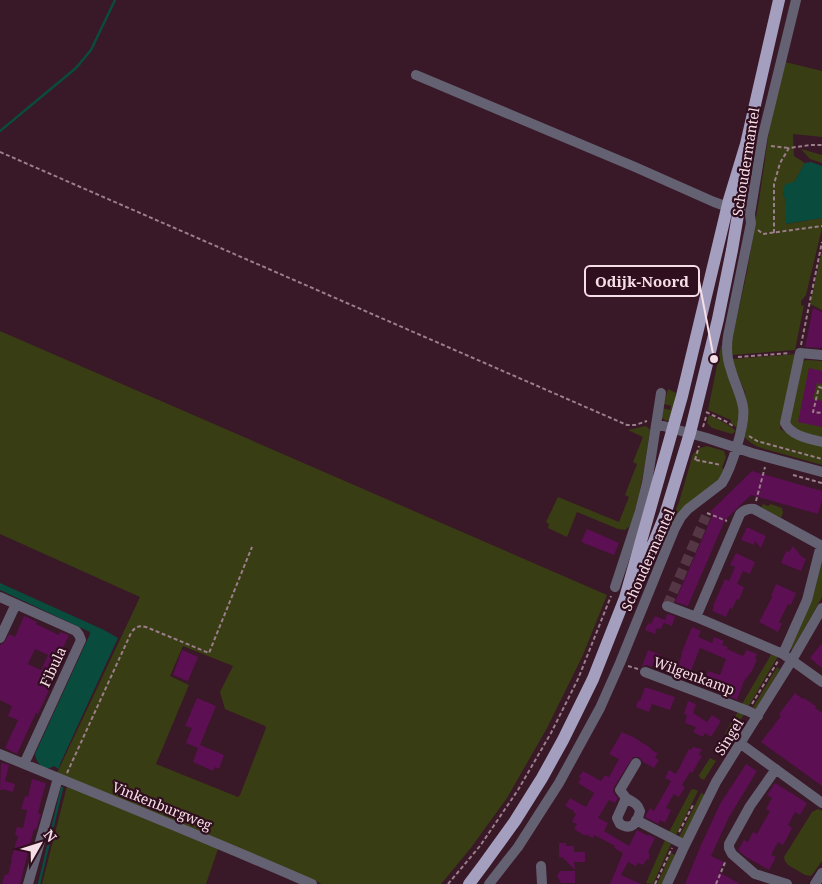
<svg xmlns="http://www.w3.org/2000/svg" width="822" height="884" font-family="'Noto Serif',serif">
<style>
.green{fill:#393d14;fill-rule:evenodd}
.water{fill:#094c3d}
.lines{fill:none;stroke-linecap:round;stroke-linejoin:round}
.stream{stroke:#094c3d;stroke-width:2.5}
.building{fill:#5c0f53;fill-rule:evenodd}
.minor-tunnel{stroke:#553644;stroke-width:10;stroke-dasharray:10 5;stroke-linecap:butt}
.path{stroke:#9a7e8a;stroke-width:2;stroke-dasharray:4 2.5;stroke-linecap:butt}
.minor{stroke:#646172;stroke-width:10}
.major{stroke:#a49ebf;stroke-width:12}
.labels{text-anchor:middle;stroke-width:4.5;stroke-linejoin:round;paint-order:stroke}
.street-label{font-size:14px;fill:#f6dee7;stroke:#2f0e1d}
.leader{fill:none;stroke:#f6dee7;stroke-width:2}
.callout-dot{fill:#f6dee7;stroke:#2f0e1d;stroke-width:2}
.callout{fill:#2f0e1d;stroke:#f6dee7;stroke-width:2}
.callout-label{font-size:15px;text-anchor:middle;font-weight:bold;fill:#f6dee7}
</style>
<rect width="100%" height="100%" fill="#391827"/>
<!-- green -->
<path class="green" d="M785 62 822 71V137L793 134 794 156 805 163 794 182 783 192 786 203V224L822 218V228L806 295 801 301V306L804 305 795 350 732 355V339L747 272 760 194 769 131Z
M801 149 822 155V163L810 159Z
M822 250V310L810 304Z
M0 331 607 595 583 655 547 728 507 798 470 849 441 884H322L57 773 140 597 0 534ZM183 646 233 666 220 692 225 709 265 726 266 728 240 795 238 797 156 764 189 685 170 676Z
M723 343 737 398 740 414 737 428 731 423V420L708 410 721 346Z
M796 354 780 429 796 437 822 444V465L758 447 751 443 744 437 746 432 748 412 745 392 735 370 733 359Z
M807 360 822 361V438L797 431 788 422 803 361Z
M668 389 676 393 672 417 669 420 666 421 662 418V408L670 410 671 406 664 404Z
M709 415 727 424 736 431 732 434 712 428 707 423Z
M646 426 650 430C645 463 641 495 630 526L625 530 618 529 577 512 567 537 548 528 549 524 546 522 558 497 619 522 629 497 625 495 637 464 633 462 643 437 628 430Z
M707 446 724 451 726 457 722 468 725 471 719 480 685 506 668 531 679 502 693 454 700 448Z
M763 504 768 506 771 504 782 508 783 513 781 518 761 508Z
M822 552V597L792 650 789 648Z
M772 653 778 656 777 658 748 707 742 704Z
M777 667 780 669 756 709H752Z
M739 710 745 713 730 737 725 733Z
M710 758 716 761 704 780 700 778 699 775Z
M67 786 218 849 206 884H42Z
M694 789 698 791 675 837 668 834 691 790Z
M701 793 705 795 683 838 678 839Z
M818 809 822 811V861L812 875 810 876 805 875 788 865 785 861 784 857 812 812Z
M665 840 671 844 653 884 646 883Z
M671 853 675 855 662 884H657Z"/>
<!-- water -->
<path class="water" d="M811 162 822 166V218L785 224 786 203 783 192 785 184 794 182 805 163Z
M0 583 104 630 118 638 66 751 60 764 59 769 54 766C45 772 36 764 35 754L90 634V632L0 590Z"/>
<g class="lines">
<!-- stream -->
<path class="stream" d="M0 131 76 68 91 50 115 0
M39 884 62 788"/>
</g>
<!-- building -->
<path class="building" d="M813 308 822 312V348L805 347Z
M809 368 822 371V384L817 383 813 399 822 401V427L798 422Z
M752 471 822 491V500L818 514 751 495 725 520 688 606 675 602 713 514 710 512Z
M747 527 766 536 761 548 755 541 754 545 741 540Z
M587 529 619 543 614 555 581 542Z
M793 546 802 557 806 559 801 571 781 563 786 551 789 552Z
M736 553 755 562 750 574 743 571 737 584 744 587 739 600 737 599 732 609 730 608 726 617 712 611 714 607 713 606 725 579 729 581 735 567 730 565Z
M776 584 796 593 791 605 788 604 779 622 782 624 778 632 759 622 772 597 771 596Z
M667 614 675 616 672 626 664 623Z
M24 616 37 622 36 624 59 635 60 632 69 635 58 659 60 660 50 683 52 684 38 714 36 713 17 754 5 748 18 720 8 716 12 706 0 700V645L4 643 9 634 15 637ZM35 649 48 655 41 670 28 664Z
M655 616 665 620 661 629 657 628 655 634 645 630 648 623 651 624Z
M692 627 701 631 698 637 712 643 714 637 724 641 722 645 728 647 727 649 743 656 747 650 757 654 755 659H757L752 671 744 681 737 700 729 696 730 693 725 692 727 686 715 681 712 690 703 687 708 671 720 675 726 659 700 648 690 673 686 672 683 679 675 676 682 654H681Z
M822 643V668L810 658Z
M182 650 198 657 188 681 173 675Z
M648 650 661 655 658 662 654 661 652 667 647 665 642 666Z
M645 687 675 697 670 710 652 704 649 712 636 707 638 700 640 701Z
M795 693 803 699 804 698 816 706 815 708 822 713V786L761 742 781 716 779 714Z
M197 698 216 706 200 745 224 755 219 769 215 767 213 771 193 762 198 748 186 743 192 728 185 726Z
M688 701 696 704 693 713 707 722 712 715 721 721 711 737 705 733 703 737 693 732 696 727 685 723 687 715 684 714Z
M622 732 635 738 652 749 651 750 658 753 655 758 659 760 654 768 643 762 639 757H633L614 787 613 792 618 798 615 803 609 800 598 818 608 823 604 831 629 846 637 830 648 836 649 835 655 838 648 852 649 853V860L647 859 643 865 638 863 636 866 628 862 621 875 641 884H610L623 853 614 848 615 846 594 835 593 838 585 834V836L574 829 577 824 572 822 576 814 573 812 574 811 565 806 570 798 586 807 594 793 578 783 581 778 579 777 583 771 601 781 605 775 609 777 619 759 609 754Z
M693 747 702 749 699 755 702 756 692 773 690 772 682 785 685 787 679 797 674 794 666 808 671 810 665 823 660 820 658 824 645 817 650 808 654 811 671 781 665 778 669 770 676 774 689 749 691 750Z
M1 763 9 765 5 781 15 784 13 792 2 789V790H0Z
M746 764 757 771 729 817 711 856 724 862 719 872 740 884H685L701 845 720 804Z
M32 779 46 783 38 813 41 814 36 830 34 829 20 884H2L5 874 8 875 12 860H11L18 836 15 835 17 827 23 828 27 810 21 809 25 796 28 797Z
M775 783 807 803 800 815 795 812 788 825 792 828 788 836 783 845 778 842 771 855 776 857 769 870 746 857 738 850 744 840 748 842 753 832 757 834 770 811 766 809 772 798 767 795Z
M559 843H566V846H574V852H585V862H574L575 870 562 857H559Z
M560 871H575V883H561L557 876Z"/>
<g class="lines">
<!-- minor-tunnel -->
<path class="minor-tunnel" d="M667 606 706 516"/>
<!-- path -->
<path class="path" d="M771 146 789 148
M0 152 627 425H635L647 421
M758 230 763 234 822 226
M774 233V184L780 163 789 148 811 145H822
M801 345 822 242
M738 357 790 353
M822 388 819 387 813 412 822 413
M706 412 727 422 733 426
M703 427 706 417
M749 436 757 441 822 459
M695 460 699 446
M696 460 721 465
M793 475 822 483
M756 501 765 467
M707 513 727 521
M628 666 638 669
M752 704 778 661
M67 773 131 633C135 627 139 625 146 627L209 653 252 547
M679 832 693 805
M448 884 480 846 518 790 551 733 578 679 611 596
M655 884 672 848
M716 884 726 860"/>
<!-- minor -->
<path class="minor" d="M416 75 635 167 714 202 728 207
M822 355 800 353 785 423C791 436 810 439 822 442
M656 424 707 438 752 453 822 472
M822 546 754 509C748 508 744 510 740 514L696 617 783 654 822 682
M615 587 640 511 647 483 661 393
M0 597 76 631 79 635 81 640 24 764
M667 606 696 617
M0 638 16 604
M783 654 807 600 821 545
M645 672 748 711 758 716
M741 744 822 803
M0 754C104 797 209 839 312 884
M776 769 750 806 729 844V848L732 854 755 874 787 884
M626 798C633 802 638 804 640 811 637 823 632 831 620 824L617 818Z
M626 798 620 790 636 763
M636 820 685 845
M541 866 542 884
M28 884 58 778
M489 884 518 847 559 783 600 708 620 663 674 530 681 517 688 509 722 483C731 469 746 424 743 407 741 394 734 382 731 370 727 359 726 348 728 336L751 223 750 214 763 135 796 0
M667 884 685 845 716 782 792 660 822 608
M815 884 822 873"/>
<!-- major -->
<path class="major" d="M636 576 654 542 665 515 690 433 718 319 732 250 741 197 744 172
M469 884 484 864 515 821 542 778 563 740 593 679 625 598 682 396 729 200 746 144 779 0"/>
</g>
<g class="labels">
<!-- street labels -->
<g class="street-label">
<text transform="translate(746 162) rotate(-81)" y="5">Schoudermantel</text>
<text transform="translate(648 560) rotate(-66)" y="5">Schoudermantel</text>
<text transform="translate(53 667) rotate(-65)" y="5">Fibula</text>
<text transform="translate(694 676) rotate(20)" y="5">Wilgenkamp</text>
<text transform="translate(729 737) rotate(-58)" y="5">Singel</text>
<text transform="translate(162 806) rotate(22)" y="5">Vinkenburgweg</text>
</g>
</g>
<!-- callouts -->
<path class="leader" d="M714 359L699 281"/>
<circle class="callout-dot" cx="714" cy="359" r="5"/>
<rect class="callout" x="585" y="266" width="114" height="30" rx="5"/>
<g class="callout-label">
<text x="642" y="287">Odijk-Noord</text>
</g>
<!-- north arrow -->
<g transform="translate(40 844) rotate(51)" stroke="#2f0e1d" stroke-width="4" paint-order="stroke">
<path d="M0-4L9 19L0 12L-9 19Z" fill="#f6dee7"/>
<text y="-8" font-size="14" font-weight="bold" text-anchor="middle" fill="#f6dee7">N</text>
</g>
</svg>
